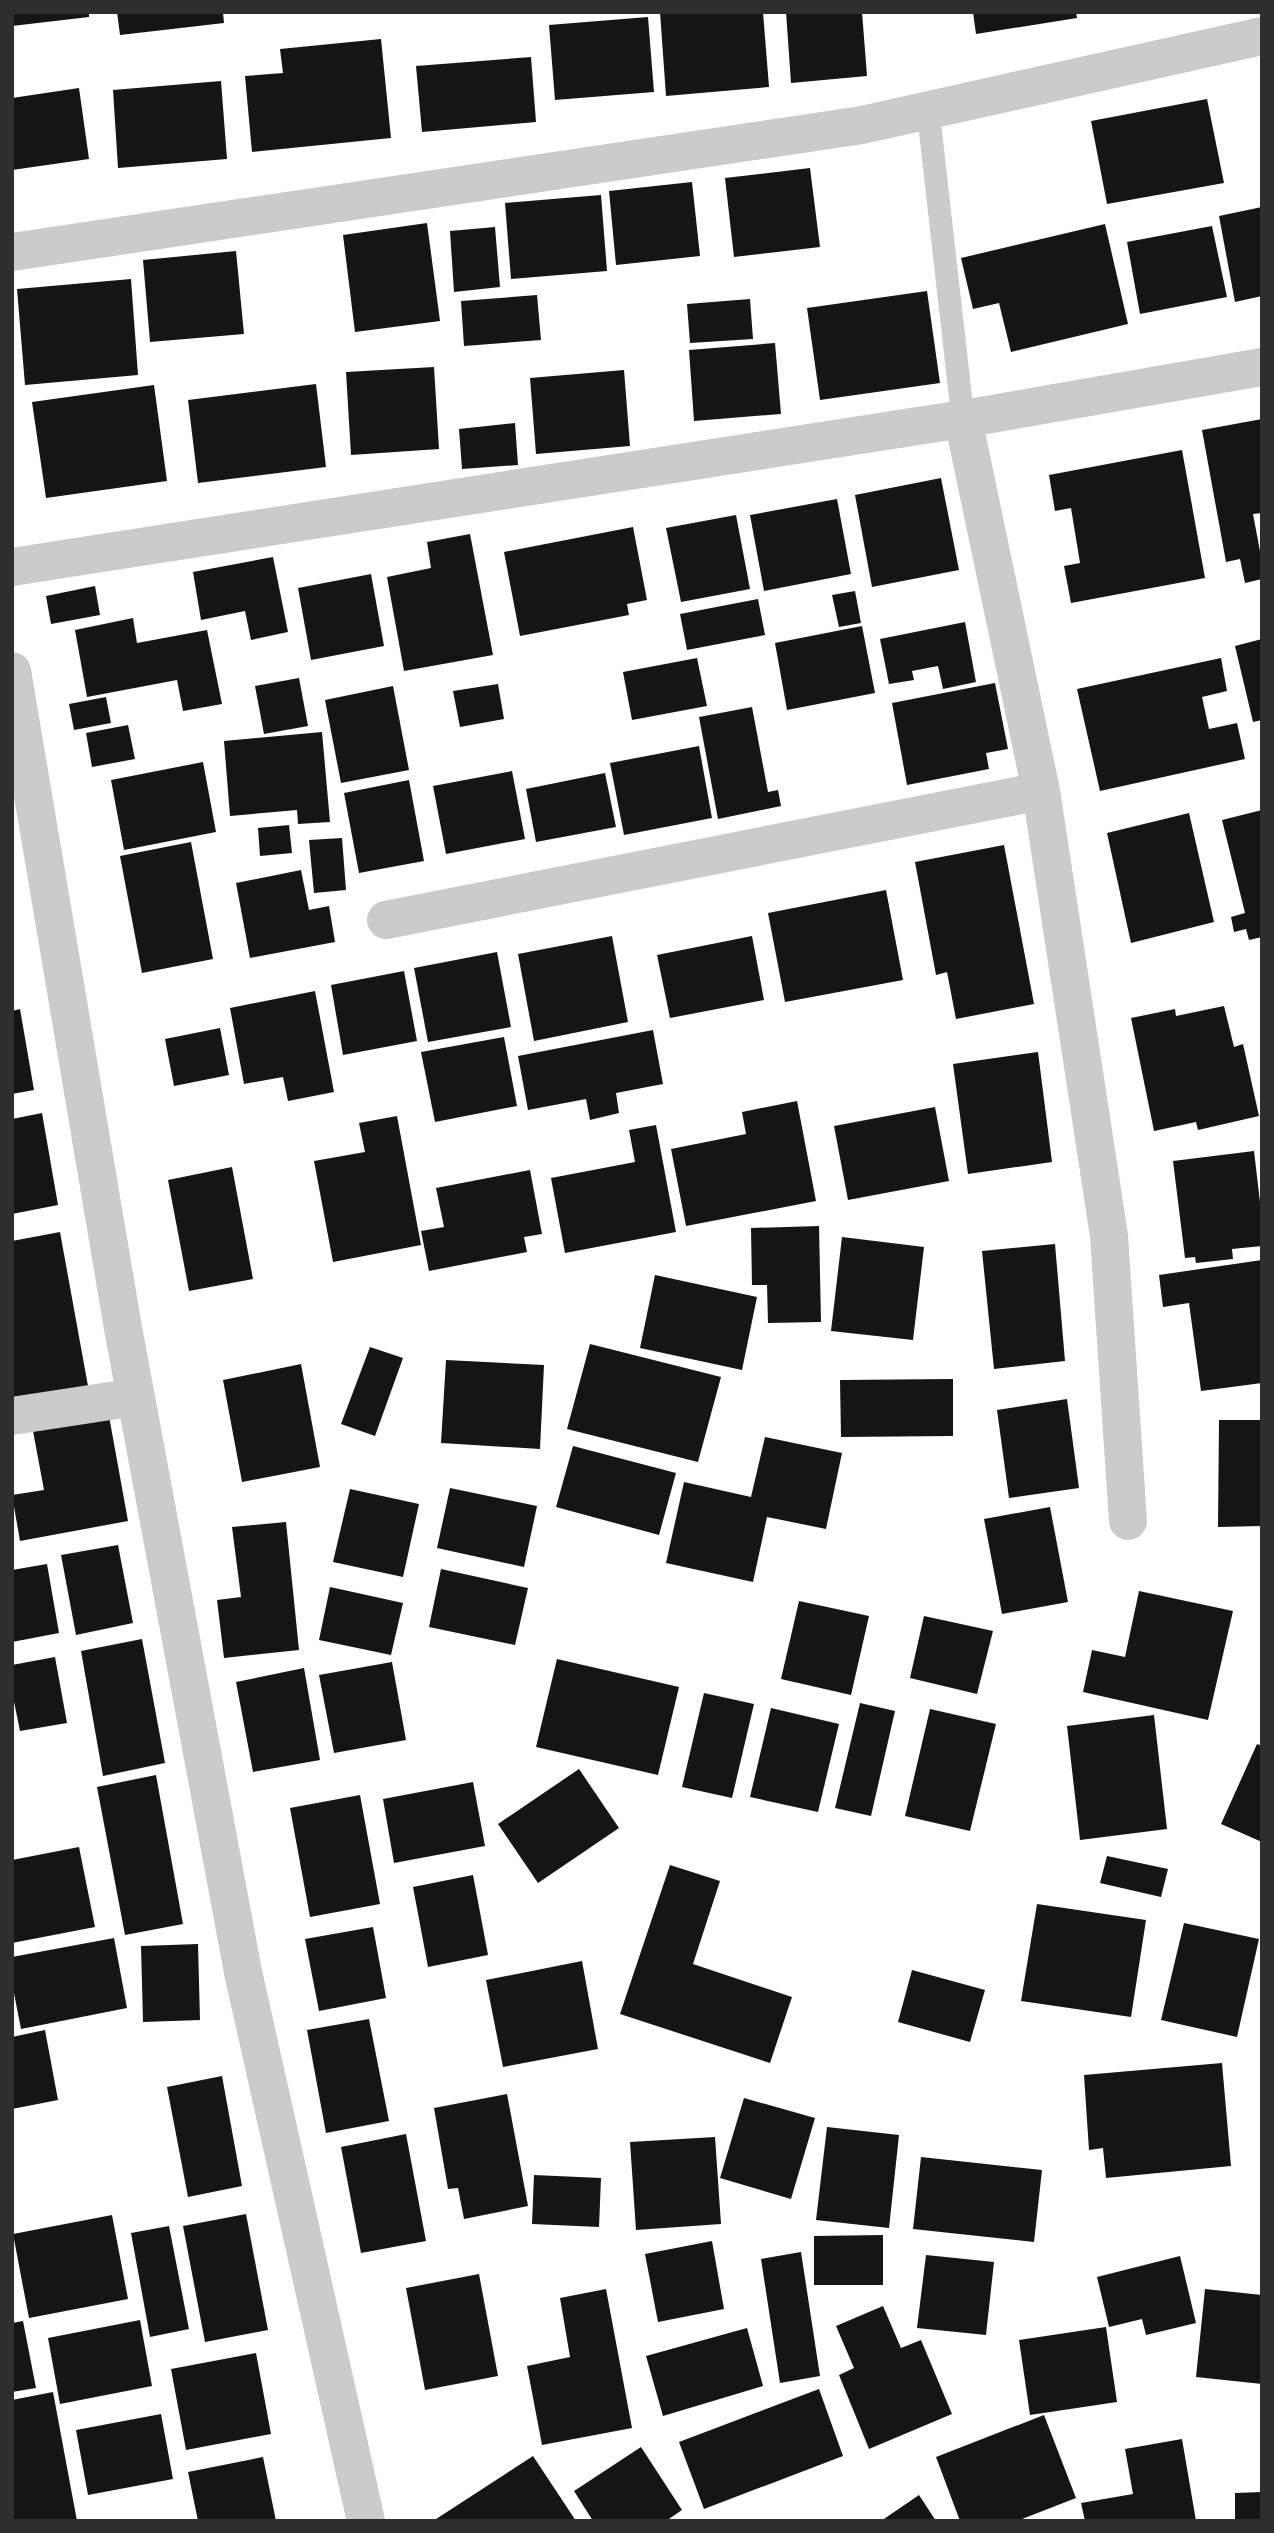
<svg xmlns="http://www.w3.org/2000/svg" width="1274" height="2533" font-family="'Open Sans',sans-serif">
<style>
.building{fill:#151515}
.lines{fill:none;stroke-linecap:round;stroke-linejoin:round}
.service{stroke:#cbcbcb;stroke-width:23}
.minor{stroke:#cbcbcb;stroke-width:38}
</style>
<rect width="100%" height="100%" fill="#fff"/>
<!-- building -->
<path class="building" d="M12 12H89V17L12 26Z
M117 12H223L224 23 120 35Z
M660 12H763L769 87 666 96Z
M786 12H862L867 76 791 83Z
M973 12H1076L1077 18 976 34Z
M648 17 654 92 555 100 549 25Z
M381 39 391 138 252 152 245 76 283 73 280 49Z
M531 57 536 122 422 132 416 66Z
M221 81 227 159 118 168 113 90Z
M79 88 89 159 12 170V98Z
M1207 99 1224 183 1107 204 1091 121Z
M810 168 820 247 734 257 725 178Z
M692 182 700 256 616 265 609 191Z
M601 195 607 271 511 279 505 203Z
M1262 207V296L1235 302 1219 216Z
M427 223 440 321 355 332 343 235Z
M1105 224 1128 324 1011 352 999 303 973 309 961 258Z
M1212 226 1227 297 1140 314 1127 242Z
M495 227 500 287 454 292 450 231Z
M236 251 244 334 150 342 143 260Z
M131 279 138 375 25 385 17 289Z
M927 291 940 383 820 400 807 308Z
M537 295 541 340 464 346 461 301Z
M750 299 753 339 690 343 687 304Z
M775 343 781 414 694 421 689 350Z
M434 367 439 449 351 455 346 372Z
M624 370 630 446 536 454 530 378Z
M316 384 326 467 198 483 188 400Z
M154 385 167 481 46 498 32 402Z
M1262 419V513L1253 514 1262 562V579L1245 583 1240 559 1226 562 1202 430Z
M515 423 518 465 462 469 459 429Z
M1182 450 1205 578 1071 603 1064 566 1080 563 1071 508 1055 511 1049 475Z
M941 478 959 570 872 587 855 495Z
M837 499 851 574 764 591 750 515Z
M736 515 750 589 681 602 666 528Z
M633 527 647 600 627 604 629 615 520 636 504 552Z
M470 534 493 655 404 671 387 577 431 568 427 542Z
M273 557 288 632 251 640 245 611 201 620 193 572Z
M371 574 384 646 311 660 298 588Z
M95 586 100 615 51 624 46 596Z
M855 591 861 623 839 627 832 595Z
M758 599 765 635 687 650 680 614Z
M133 618 137 643 207 630 222 704 183 711 177 680 87 697 75 630Z
M965 622 976 682 943 689 938 666 912 671 914 680 889 684 880 639Z
M862 626 875 693 787 710 775 643Z
M1262 639V720L1253 722 1235 646Z
M697 658 707 706 632 720 623 672Z
M1221 658 1227 691 1202 697 1209 729 1237 723 1245 759 1100 791 1077 689Z
M299 678 308 726 264 734 255 686Z
M995 683 1008 749 986 753 989 769 907 785 892 703Z
M498 684 504 719 460 727 453 691Z
M393 686 409 770 341 783 325 700Z
M106 697 111 723 74 730 69 704Z
M752 707 768 792 778 790 781 806 718 819 699 717Z
M128 725 135 759 92 767 86 733Z
M322 732 330 822 298 824 297 810 230 816 224 741Z
M699 746 712 818 624 835 610 763Z
M203 762 216 832 124 850 111 780Z
M512 771 525 839 446 854 433 786Z
M605 773 616 827 536 842 526 789Z
M409 780 424 861 359 873 344 793Z
M1262 810V937L1249 940 1246 929 1234 932 1231 917 1245 913 1222 820Z
M1189 813 1214 922 1131 943 1107 833Z
M289 825 292 853 260 856 258 828Z
M342 838 346 890 314 893 309 840Z
M191 842 213 959 142 973 120 856Z
M1004 845 1034 1004 956 1019 947 972 936 975 915 862Z
M301 870 309 910 329 906 335 942 250 958 236 883Z
M886 890 903 980 785 1002 768 913Z
M612 936 628 1022 534 1041 518 954Z
M752 936 764 1000 670 1018 657 955Z
M497 952 511 1027 428 1042 414 968Z
M404 971 417 1041 343 1055 331 985Z
M315 991 334 1092 288 1101 283 1077 244 1084 230 1008Z
M1224 1006 1234 1047 1243 1044 1259 1116 1198 1130 1196 1122 1154 1131 1131 1018 1175 1009 1176 1016Z
M20 1009 34 1090 12 1094V1011Z
M220 1028 229 1075 174 1086 165 1039Z
M653 1030 663 1084 616 1093 619 1113 590 1120 586 1099 528 1110 518 1056Z
M504 1037 517 1106 435 1122 421 1052Z
M1038 1052 1052 1162 968 1174 953 1064Z
M797 1101 816 1201 686 1226 671 1149 746 1134 742 1112Z
M935 1107 949 1181 848 1200 834 1126Z
M42 1113 58 1205 12 1214V1119Z
M397 1116 421 1245 333 1262 314 1161 365 1152 359 1123Z
M656 1125 676 1232 565 1253 551 1178 635 1162 629 1130Z
M1254 1151 1262 1219V1246L1232 1249 1233 1259 1196 1263 1195 1257 1185 1258 1173 1161Z
M232 1167 253 1279 189 1291 168 1180Z
M530 1170 542 1234 524 1237 527 1252 429 1271 421 1231 444 1227 436 1188Z
M819 1226 821 1322 768 1323 767 1285H752L751 1228Z
M60 1232 88 1386 12 1401V1241Z
M842 1237 924 1247 913 1340 831 1331Z
M1055 1244 1065 1361 994 1369 982 1251Z
M1262 1260V1383L1201 1391 1189 1303 1163 1307 1159 1275Z
M655 1275 757 1297 742 1370 640 1348Z
M590 1344 721 1377 698 1462 567 1429Z
M370 1347 403 1358 375 1436 341 1424Z
M446 1360 544 1365 540 1449 441 1443Z
M301 1364 320 1467 242 1482 223 1380Z
M953 1379V1436L841 1437 840 1380Z
M1067 1399 1079 1488 1009 1498 997 1410Z
M109 1416 128 1521 20 1541 12 1495 44 1490 33 1431Z
M1219 1420H1262V1526L1218 1527Z
M765 1437 842 1453 826 1529 767 1517 753 1582 666 1563 684 1482 751 1497Z
M573 1446 676 1473 659 1535 556 1507Z
M450 1488 537 1506 524 1567 437 1548Z
M350 1489 419 1504 403 1577 333 1562Z
M1050 1507 1068 1602 1002 1614 984 1519Z
M286 1522 299 1650 224 1658 217 1600 241 1597 232 1527Z
M118 1545 133 1623 76 1635 61 1555Z
M47 1564 59 1633 12 1642V1570Z
M441 1569 528 1588 515 1645 429 1627Z
M330 1587 403 1603 391 1655 319 1640Z
M1139 1591 1233 1611 1208 1720 1083 1692 1092 1650 1125 1657Z
M799 1601 869 1616 851 1695 781 1679Z
M924 1616 993 1631 977 1694 910 1678Z
M142 1639 165 1763 103 1776 81 1651Z
M55 1657 67 1723 20 1731 12 1692V1665Z
M557 1659 679 1687 658 1775 536 1747Z
M392 1662 406 1740 334 1753 319 1675Z
M304 1668 320 1760 253 1772 236 1682Z
M704 1693 754 1704 732 1798 682 1787Z
M860 1703 895 1711 871 1816 835 1808Z
M771 1708 839 1724 818 1812 750 1797Z
M930 1709 996 1724 970 1831 905 1816Z
M1154 1715 1167 1829 1080 1840 1067 1726Z
M1257 1744 1262 1746V1842L1221 1824Z
M579 1769 619 1828 538 1883 498 1824Z
M156 1775 183 1924 125 1935 97 1787Z
M473 1782 485 1846 394 1863 383 1799Z
M360 1795 380 1904 310 1917 290 1808Z
M79 1847 95 1927 12 1943V1860Z
M1107 1856 1168 1869 1161 1897 1100 1883Z
M670 1865 720 1881 693 1964 792 1997 770 2063 620 2014Z
M473 1875 488 1955 428 1967 413 1887Z
M1037 1904 1146 1920 1131 2017 1021 2001Z
M1184 1923 1259 1939 1237 2037 1161 2020Z
M373 1927 386 1998 319 2011 305 1939Z
M114 1938 127 2008 21 2029 12 1983V1957Z
M198 1944 200 2020 143 2022 141 1946Z
M582 1961 598 2049 503 2067 486 1980Z
M912 1970 985 1990 970 2042 898 2022Z
M369 2019 389 2121 326 2133 307 2030Z
M45 2030 58 2100 12 2109V2037Z
M1222 2063 1231 2166 1106 2178 1103 2148 1089 2150 1084 2075Z
M222 2076 242 2186 188 2197 167 2087Z
M507 2094 528 2206 464 2219 458 2188 448 2189 434 2108Z
M744 2098 815 2118 791 2199 720 2178Z
M827 2127 899 2135 889 2228 816 2220Z
M406 2134 426 2241 361 2253 341 2147Z
M715 2137 721 2224 636 2230 630 2142Z
M921 2157 1042 2170 1034 2242 913 2229Z
M534 2175 601 2178 599 2227 532 2224Z
M246 2214 268 2330 205 2342 183 2226Z
M112 2215 128 2299 29 2318 13 2234Z
M169 2226 189 2329 150 2337 131 2233Z
M883 2235V2285H814V2236Z
M712 2241 724 2309 658 2322 645 2254Z
M801 2252 820 2376 780 2383 761 2259Z
M926 2255 994 2262 986 2335 917 2328Z
M1180 2256 1196 2323 1146 2335 1142 2319 1109 2327 1097 2277Z
M479 2274 498 2376 425 2390 406 2288Z
M606 2289 632 2428 542 2445 527 2366 570 2357 560 2298Z
M1205 2289 1262 2295V2384L1196 2377Z
M883 2306 901 2348 921 2340 952 2414 869 2449 839 2375 854 2368 836 2326Z
M140 2320 152 2386 60 2404 48 2338Z
M23 2321 36 2388 12 2392V2323Z
M1106 2327 1117 2402 1030 2415 1019 2340Z
M747 2328 763 2386 663 2416 646 2356Z
M256 2353 271 2434 186 2450 171 2369Z
M819 2389 843 2456 704 2509 679 2442Z
M53 2392 77 2521H12V2400Z
M161 2414 173 2479 88 2495 76 2430Z
M1044 2415 1076 2498 1017 2521H960L936 2457Z
M1182 2439 1196 2521H1085L1081 2503 1133 2494 1125 2449Z
M641 2447 682 2510 666 2521H593L574 2491Z
M533 2456 576 2521H433Z
M263 2457 276 2521H198L188 2472Z
M1262 2492V2521H1235V2493Z
M919 2495 936 2521H881Z"/>
<g class="lines">
<!-- service -->
<path class="service" d="M928 110 963 419"/>
<!-- minor -->
<path class="minor" d="M12 252 862 125 1262 36
M963 419 1041 791 1109 1236 1128 1521
M12 567 963 419 1262 367
M12 671 123 1328 243 1972 366 2521
M386 920 1041 791
M12 1416 136 1397"/>
</g>
<!-- border -->
<rect width="1274" height="2533" fill="none" stroke="#2e2e2e" stroke-width="28"/>
</svg>
